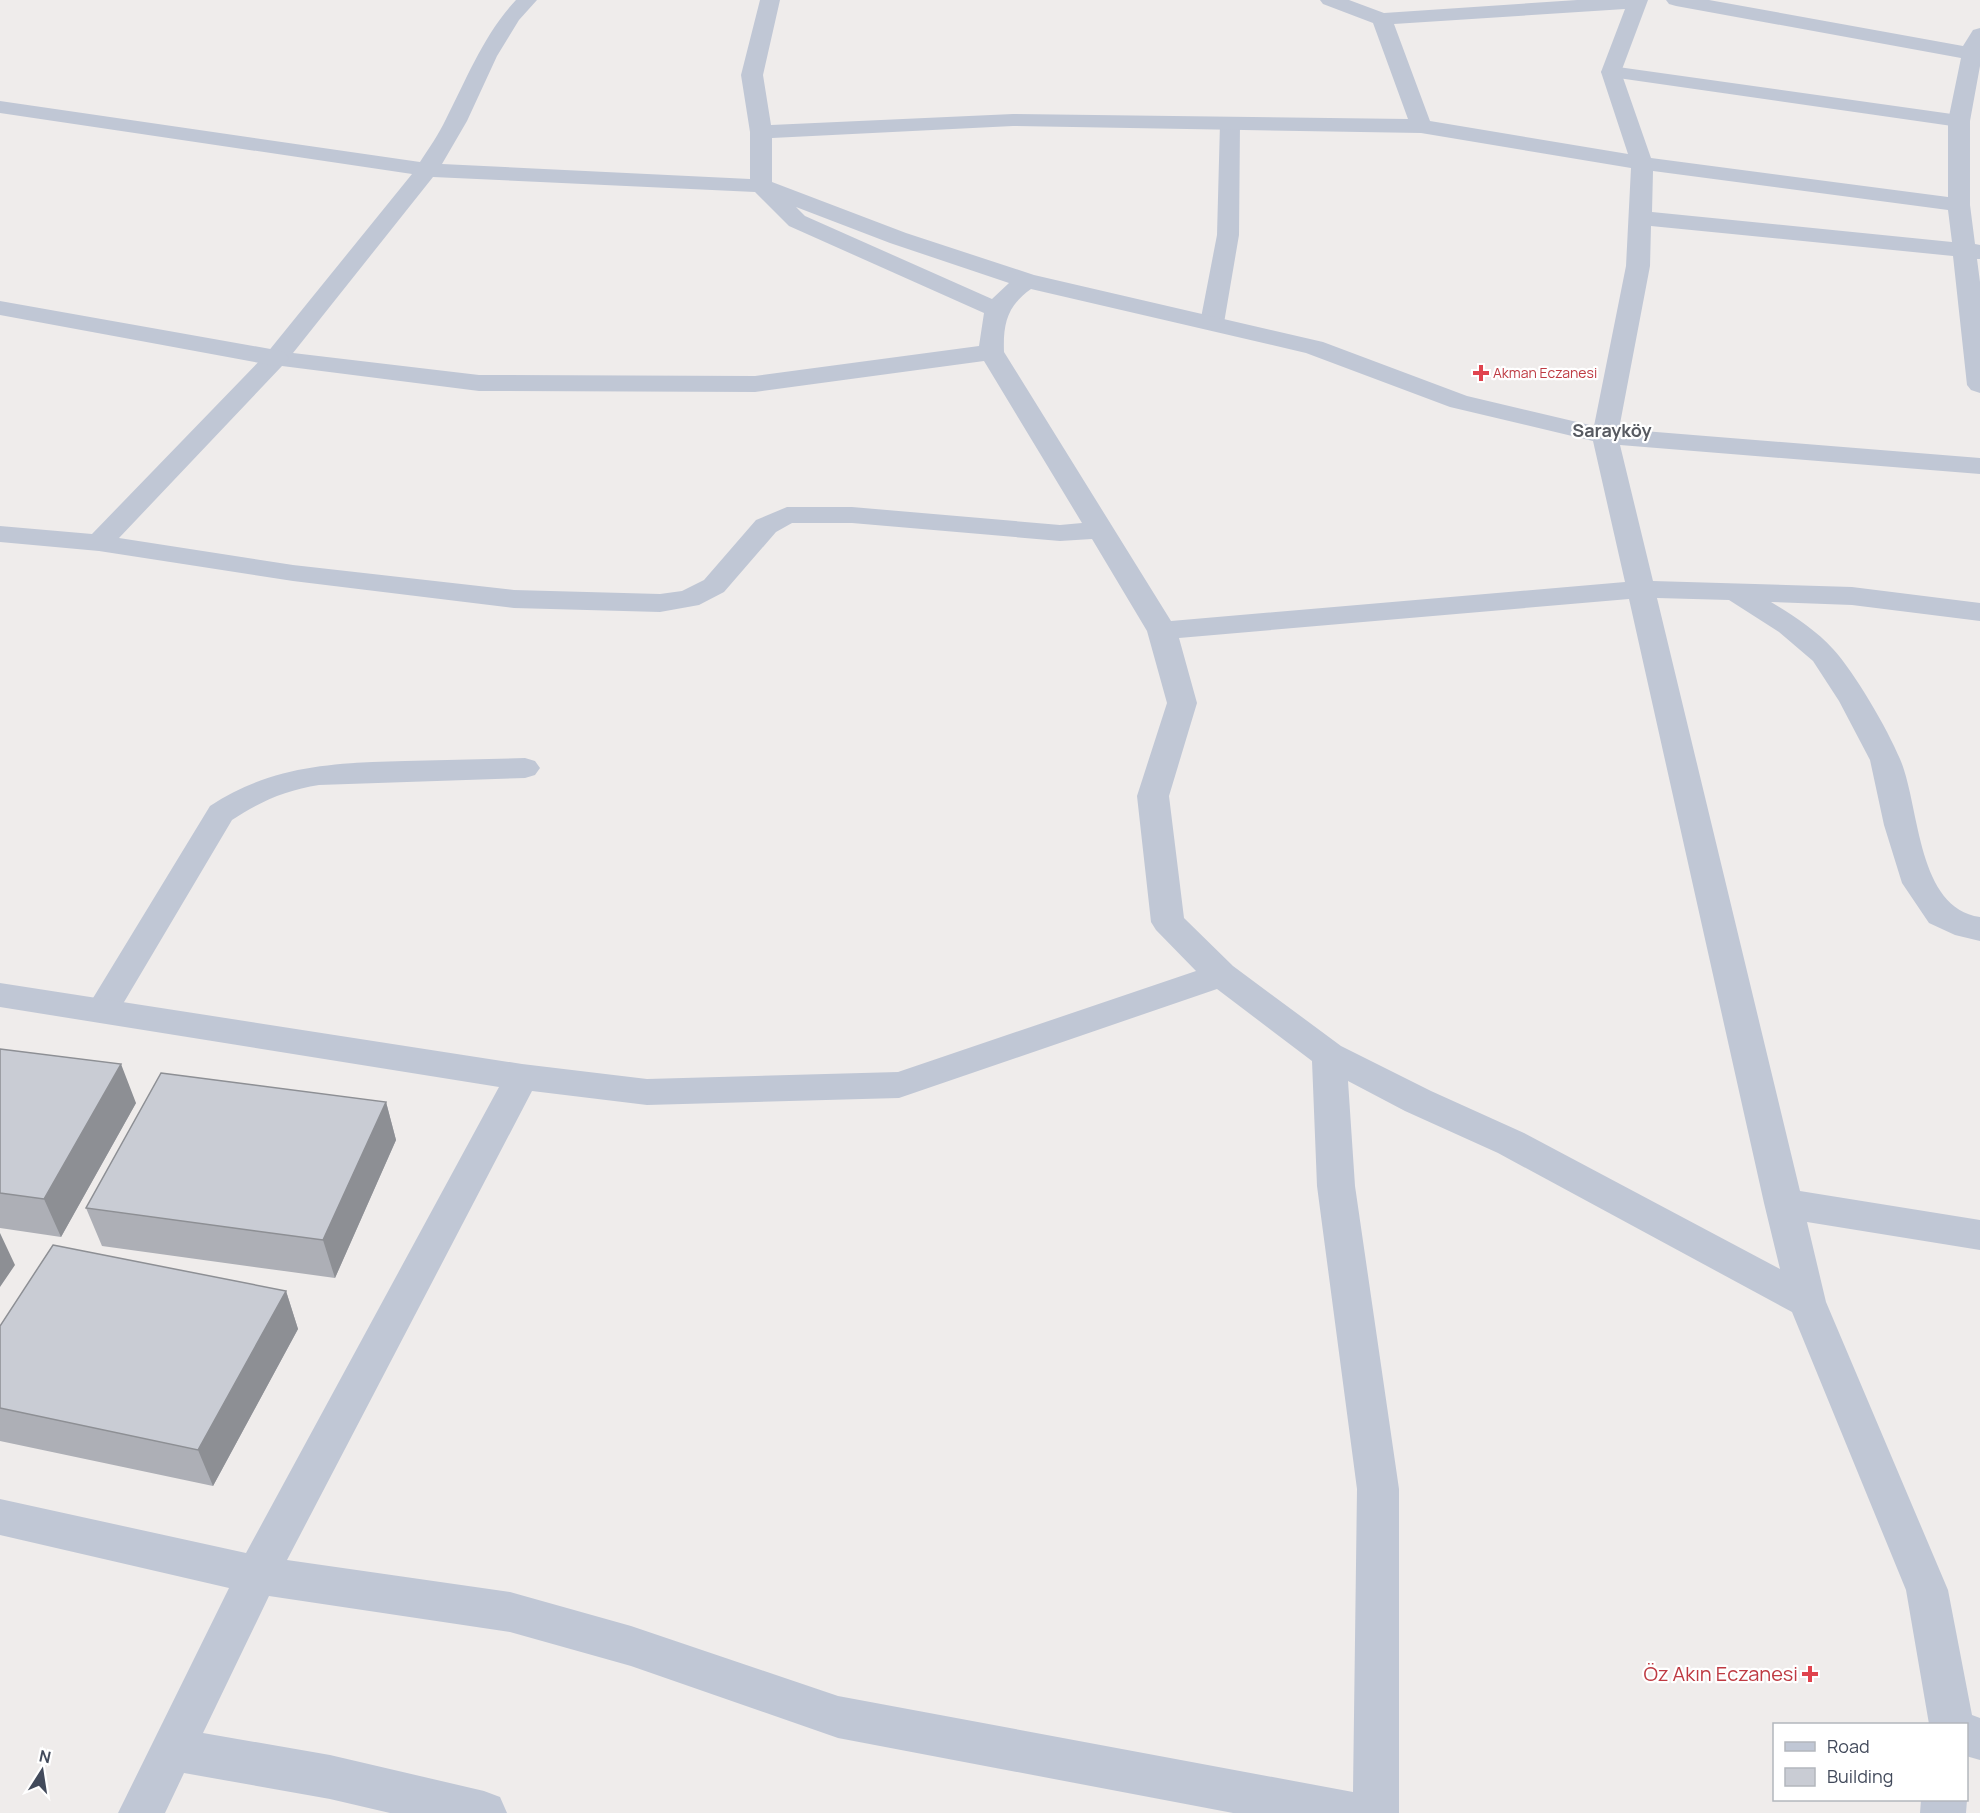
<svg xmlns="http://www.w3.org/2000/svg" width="1980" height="1813" font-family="Manrope,sans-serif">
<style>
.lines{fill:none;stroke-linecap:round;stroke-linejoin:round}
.service{fill:#c0c7d5;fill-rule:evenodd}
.minor{fill:#c0c7d5;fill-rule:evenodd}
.tertiary{fill:#c0c7d5;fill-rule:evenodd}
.wall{fill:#adafb6}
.shaded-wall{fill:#8d8f94}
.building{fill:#c9ccd4;stroke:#8d8f94;stroke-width:1.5}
.health-dot{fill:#e0444e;stroke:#fff;stroke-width:2}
.labels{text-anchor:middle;stroke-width:4.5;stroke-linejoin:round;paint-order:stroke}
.far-health-label{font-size:14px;fill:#be3a42;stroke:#fff;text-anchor:start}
.far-district-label{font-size:18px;font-weight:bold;fill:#575a61;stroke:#fff}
.near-health-label{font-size:20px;fill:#be3a42;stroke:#fff;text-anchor:end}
</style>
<rect width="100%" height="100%" fill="#efeceb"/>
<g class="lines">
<!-- service -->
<path class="service" d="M1611 66 1959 115 1966 117 1969 121 1966 125 1959 127 1604 76 1601 72 1604 68Z
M1230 117 1237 119 1240 123 1239 235 1224 323 1220 328 1212 330 1204 328 1200 323 1217 235 1220 123 1223 119Z
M525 758 535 761 540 768 535 775 525 778 319 785C286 790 259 802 232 820L114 1019 102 1023 90 1019 86 1011 90 1003 210 806C273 765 333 763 405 761 445 760 485 759 525 758Z"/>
<!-- minor -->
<path class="minor" d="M516 0H537L519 20 497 56 467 121 442 164 750 179V132L741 75 760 0H780L763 75 771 125 1013 114 1408 119 1373 23 1323 4 1320 0H1349L1384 13 1577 0H1648L1621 72 1651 158 1948 197V121L1961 58 1676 6 1669 4 1666 0H1709L1963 46 1973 30 1980 28V66L1970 121V205L1975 244 1980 245V259H1977L1980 282V393L1971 390 1967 385 1953 256 1651 226 1650 266 1619 429 1980 458V474L1620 445 1653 581 1852 587 1980 603V621L1852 605 1771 602C1792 615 1816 630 1833 649 1855 673 1887 728 1900 759 1920 805 1916 908 1980 917V941L1955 935 1929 923 1902 883 1884 825 1870 760 1839 701 1813 661 1779 632 1729 600 1657 598 1800 1191 1980 1220V1250L1807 1222 1826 1302 1948 1590 1972 1715 1980 1718V1760L1966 1756V1724H1929L1906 1590 1792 1312 1498 1153 1405 1111 1348 1081 1355 1186 1399 1489V1813H1233L838 1738 631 1666 510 1632 269 1596 203 1733 330 1755 484 1791 500 1797 507 1813H390L330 1799 184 1773 165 1813H118L229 1588 0 1535V1499L246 1553 499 1087 0 1007V983L522 1064 647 1079 898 1072 1196 971 1156 930 1151 922 1137 796 1167 703 1147 631 1092 539 1060 541 852 523H792L776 532 724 592 699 605 660 612 514 608 293 581 99 551 0 542V526L92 534 267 353 412 174 0 113V101L420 162C429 148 439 134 446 119 467 78 484 34 516 0ZM1625 9 1601 72 1628 154 1430 121 1394 24ZM1013 126 1421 133 1631 168 1626 266 1594 426 1467 396 1323 342 1034 275 906 233 772 182V138ZM1653 171 1948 210 1952 242 1652 212ZM433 177 755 192 789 226 984 313 979 346 755 376 479 375 293 353ZM796 207 890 243 1009 283 992 299 805 216ZM1031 289 1306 353 1450 407 1593 441 1625 582 1171 621 1004 352C1003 324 1007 306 1031 289ZM984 361 1082 523 1060 525 852 507H787L756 520 704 580 682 591 660 594 514 590 293 565 119 538 282 366 479 391 755 392ZM1629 599 1764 1203 1780 1269 1524 1133 1431 1091 1341 1046 1233 966 1184 918 1169 796 1197 703 1179 638ZM1217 989 1312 1061 1317 1186 1357 1489 1353 1792 838 1696 631 1626 510 1592 287 1560 532 1091 647 1105 899 1098Z
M1966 1799 1967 1800 1966 1813H1920L1921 1800Z"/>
<!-- tertiary -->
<path class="tertiary" d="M0 301 276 350 285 353 289 358 285 363 276 366 0 315Z"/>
</g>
<!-- wall -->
<path class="wall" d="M0 1049 136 1103 61 1237 0 1228Z
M386 1102 396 1140 335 1278 102 1246 86 1208Z
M286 1291 298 1329 213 1486 0 1441V1326Z"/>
<!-- shaded-wall -->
<path class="shaded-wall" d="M121 1064 136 1103 61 1237 44 1199Z
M386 1102 396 1140 335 1278 323 1240Z
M0 1233 15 1265 0 1287Z
M286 1291 298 1329 213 1486 198 1450Z"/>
<!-- building -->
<path class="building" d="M0 1049 121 1064 44 1199 0 1193Z
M161 1073 386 1102 323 1240 86 1208Z
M53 1245 286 1291 198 1450 0 1408V1326Z"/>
<!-- markers -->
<g class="health-dot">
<path d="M1478 364h6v6h6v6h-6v6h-6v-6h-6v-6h6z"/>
<path d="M1807 1665h6v6h6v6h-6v6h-6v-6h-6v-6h6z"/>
</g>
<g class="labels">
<!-- far-health labels -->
<g class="far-health-label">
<text x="1493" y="378">Akman Eczanesi</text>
</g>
<!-- far-district labels -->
<g class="far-district-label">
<text x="1612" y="437">Sarayköy</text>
</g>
<!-- near-health labels -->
<g class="near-health-label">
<text x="1798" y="1681">Öz Akın Eczanesi</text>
</g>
</g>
<!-- legend -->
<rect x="1773" y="1723" width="195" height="78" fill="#ffffff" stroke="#b3b7bd" stroke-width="1.5"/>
<rect x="1785" y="1742" width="30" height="9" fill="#c0c7d5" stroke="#b3b7bd" stroke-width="1.5"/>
<text x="1827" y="1753" font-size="18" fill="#424a5b">Road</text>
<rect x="1785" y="1768" width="30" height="18" fill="#c9ccd4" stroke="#b3b7bd" stroke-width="1.5"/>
<text x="1827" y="1783" font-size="18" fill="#424a5b">Building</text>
<!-- north arrow -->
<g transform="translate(42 1771) rotate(12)" stroke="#ffffff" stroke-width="4.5" paint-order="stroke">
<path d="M0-4.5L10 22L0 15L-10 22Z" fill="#424a5b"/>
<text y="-9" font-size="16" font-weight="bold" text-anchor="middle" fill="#424a5b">N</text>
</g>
</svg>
